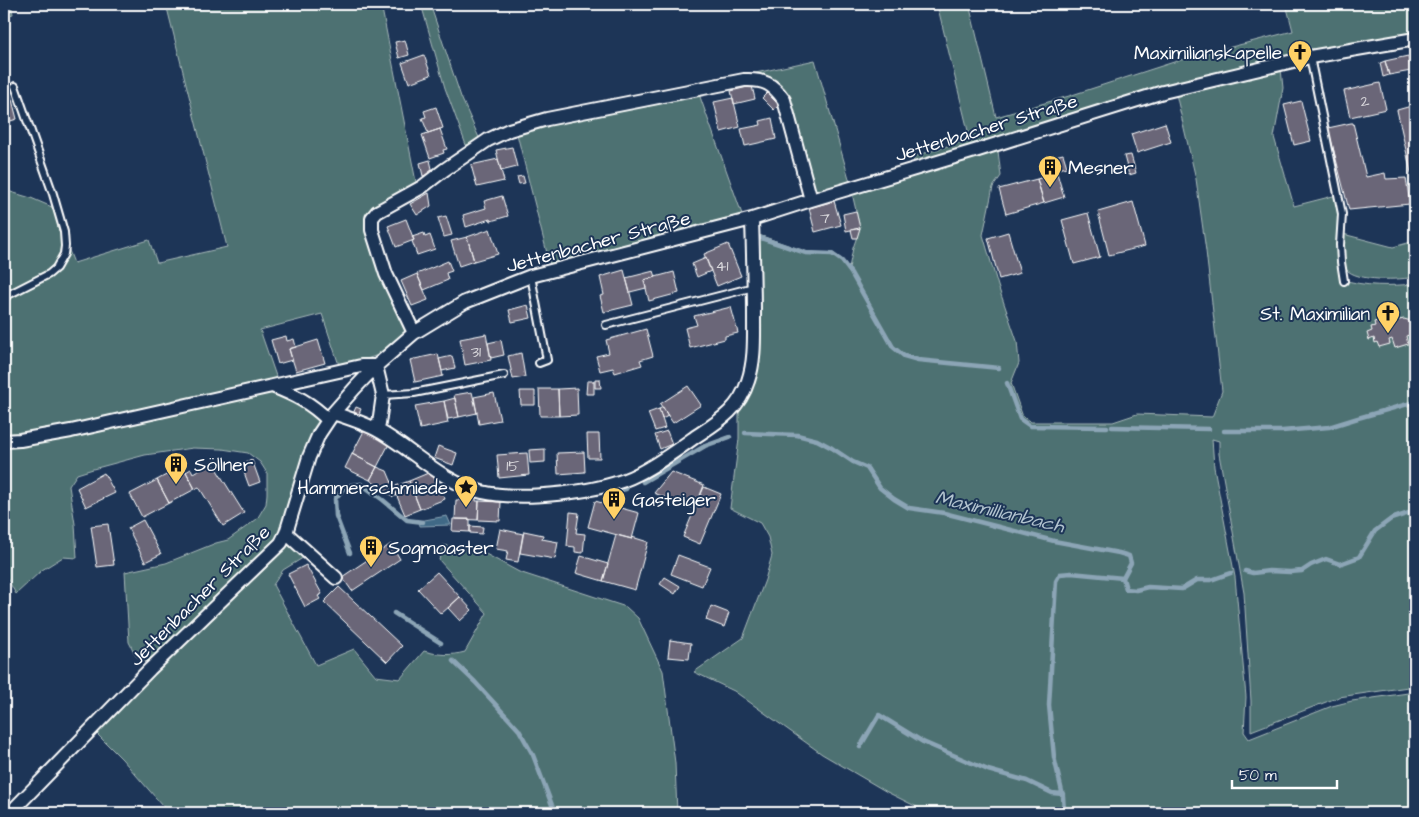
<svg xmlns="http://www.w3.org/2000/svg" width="1419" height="817" font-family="'Architects Daughter',sans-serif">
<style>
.green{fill:#4e7172;stroke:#a6b8b8}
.water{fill:#3f6986;stroke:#8ca5b6}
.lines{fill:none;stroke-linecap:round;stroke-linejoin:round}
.stream{stroke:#8ca5b6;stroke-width:4.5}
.building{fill:#6b6678;stroke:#fff}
.service-casing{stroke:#fff;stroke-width:10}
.minor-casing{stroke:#fff;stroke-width:16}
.service{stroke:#1d3557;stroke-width:6}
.minor{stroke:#1d3557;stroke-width:12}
.labels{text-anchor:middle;stroke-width:4;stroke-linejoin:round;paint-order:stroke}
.number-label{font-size:16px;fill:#dad9dd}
.poi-label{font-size:19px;fill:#fff;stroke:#1d3557;text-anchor:start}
.street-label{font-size:19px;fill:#fff;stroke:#1d3557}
.water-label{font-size:20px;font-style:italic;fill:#b2c3cf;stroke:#1d3557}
</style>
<rect width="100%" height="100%" fill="#1d3557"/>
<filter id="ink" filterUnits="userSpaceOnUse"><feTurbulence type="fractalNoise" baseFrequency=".02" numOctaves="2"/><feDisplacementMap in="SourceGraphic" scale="10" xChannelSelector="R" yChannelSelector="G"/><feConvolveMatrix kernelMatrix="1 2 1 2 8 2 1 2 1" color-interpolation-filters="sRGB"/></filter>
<g filter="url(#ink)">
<!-- green -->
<path class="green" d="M4 4H11L13 14 4 17Z
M166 4H381L417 187 371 212 406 328 404 334 384 353 340 368 322 314 260 330 278 382 149 410 4 437V299L56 271 65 262 68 248 74 263 149 240 157 263 227 247Z
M421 4H430L461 97 480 140 473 144 466 145 445 88Z
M937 4H969L996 117 1069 96 1177 61 1293 31 1286 4H1415V33L1308 52 915 163 912 157 970 139Z
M815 60 850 182 816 192 790 101 751 74Z
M1281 69 1283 88 1274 137 1294 206 1337 195C1342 216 1338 238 1338 259 1338 266 1340 273 1341 279 1364 287 1391 286 1415 284V686L1339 697 1251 731V701L1244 593 1219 454V441L1212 439 1214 467 1235 577 1246 697 1244 732 1249 739 1332 706 1352 701 1415 692V813H929L887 792 822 754 734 691 694 672 743 638 765 580 772 555 768 537 760 523 730 508 739 439V412L752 386 759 235 807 252 833 253 843 260 849 268 853 248 860 228 852 193 998 151 1001 176 993 187 983 235 998 286 1017 341 1019 363 1011 383 1023 417 1031 422H1113L1137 414 1212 417 1222 391 1206 251 1196 179 1176 94Z
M699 94 743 217 550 265 517 134 539 126Z
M4 190 31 198 52 207C55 214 58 222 60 229 68 271 34 278 4 293Z
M1343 234 1393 247 1415 241V277C1401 280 1356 282 1346 269 1341 262 1343 243 1343 234Z
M272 390 314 411 319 422 311 437 287 517 275 542 149 663 136 656 129 642 125 572 166 563 216 543 228 540 257 519 266 504 267 494V473L260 462 248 453 222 449 193 448 145 455 93 469 77 474 69 486 75 524 77 558 63 557 42 570 16 594 4 573V444Z
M292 544 306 556 283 570 273 585 316 665 354 649 376 676 400 679 424 651C438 655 450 656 465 652L487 613 439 560 443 545 482 552 519 572 626 607 638 618 663 671 675 763 677 813H169L122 759 96 733 171 656 285 545Z"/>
<!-- water -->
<path class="water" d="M447 516 451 525 420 526 419 521Z"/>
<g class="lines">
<!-- stream -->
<path class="stream" d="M761 238 806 253 832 254 842 261 851 273 893 347 904 356 918 360 999 368
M1007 383 1020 419 1030 426 1107 427
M1112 427 1209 429
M1224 431H1282L1329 427 1358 418 1415 402
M745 433 797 435 817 440 832 448 853 462 867 468 880 488 894 499 909 508 944 513 1054 541 1119 553 1129 556 1131 563 1123 578 1126 589 1136 590 1148 587 1182 589 1197 580H1211L1231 573
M643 482 705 446 730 437
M613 492 626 489
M350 553 336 516 335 499 343 489 351 485 361 484 383 500 407 520 423 522
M1245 571 1253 573 1269 571 1290 572 1302 571 1311 565 1326 559 1340 564 1359 557 1375 531 1391 519 1415 511
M394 613 441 643
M453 661 475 682 519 730 533 755 555 813
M860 747 879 715 923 742 988 770 1027 781 1052 793 1063 794
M1064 813 1063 796 1054 757 1049 705 1056 581 1060 574 1071 573 1123 578"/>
</g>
<!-- building -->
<path class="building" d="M405 40 409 55 399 58 395 42Z
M424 55 431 75 409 83 402 63Z
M1408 56 1411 71 1389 75 1385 61Z
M1385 61 1389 75 1383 77 1380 63Z
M1380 83 1386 109 1350 117 1344 91Z
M752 86 755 99 734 104 731 91Z
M767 93 779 105 774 110 762 98Z
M11 96 17 119 4 123V97Z
M733 98 740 127 721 132 714 102Z
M1301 101 1311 141 1294 145 1284 105Z
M1415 105V176L1412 177 1397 110Z
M436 107 443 128 428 133 422 118 426 117 424 111Z
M772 118 776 139 745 146 741 129 761 125 760 121Z
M1165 123 1171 142 1137 153 1131 134Z
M1351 123H1353L1366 177 1385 173 1386 179 1406 178 1410 204 1349 210 1328 128Z
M440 129 447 149 443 150 444 153 430 158 422 135Z
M512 147 517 167 501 171 496 150Z
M1063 154 1067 167 1050 171 1047 158Z
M1131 155 1136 173 1129 175 1124 156Z
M498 159 504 181 477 187 471 165Z
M430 160 433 173 423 176 420 163Z
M1057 173 1064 197 1044 203 1037 179Z
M523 176 525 183 519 184 517 177Z
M1037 179 1044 203 1006 214 999 189Z
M429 193 431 206 417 215 410 204Z
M502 196 508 216 491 221 490 219 466 227 463 215 486 208 484 201Z
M834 201 841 225 815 232 809 208Z
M1133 202 1145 246 1109 255 1098 212Z
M856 211 860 228 846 231 843 214Z
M1088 213 1100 257 1074 264 1062 220Z
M446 216 452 235 444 237 438 218Z
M406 219 414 240 396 247 388 226Z
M860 228 857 238H853L851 230Z
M490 229 498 254 474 261 467 237Z
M1008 232 1020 273 999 279 988 238Z
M424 233 425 237 430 235 435 249 417 255 412 241 414 240 412 237Z
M467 237 474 261 459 266 451 241Z
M728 244 741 276 717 286 704 254Z
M706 258 711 271 697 277 692 264Z
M448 261 452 271 446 273 448 280 424 290 417 274Z
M624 270 633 305 604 312 600 296 604 295 600 277Z
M654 271 656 277 644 280 646 288 630 292 626 278Z
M674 272 679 293 649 301 644 280Z
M417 274 428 300 412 306 401 281Z
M528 305 531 318 512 322 509 310Z
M731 307 738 333 725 336V339L690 348 685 328 697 325 694 316Z
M1384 319 1385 323 1404 319 1411 321 1413 329 1409 335 1406 336 1408 344 1395 348 1392 339 1389 340 1390 344 1379 347 1377 342 1375 343 1374 338 1369 340 1367 333 1372 331 1371 327 1375 326 1374 322Z
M646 329 653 356 640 360 642 365 615 373 613 368 600 371 596 356 609 353 606 340Z
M486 334 491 360 465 365 460 339Z
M286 336 287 341 294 339 296 347 289 349 292 360 278 364 271 340Z
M318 340 325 363 296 371 289 349Z
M501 340 504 355 491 358 488 343Z
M521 353 525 377 513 379 508 356Z
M438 354 443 376 415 382 410 360Z
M452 356 455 368 442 371 439 359Z
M595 379H600L601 388H595Z
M587 381H594V394H586Z
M688 386 701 405 673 423 660 404Z
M577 388 578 415 559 416 558 389Z
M539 389H558L559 416H540Z
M520 391H535V405H521Z
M472 392 477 413 459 417 454 395Z
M494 393 500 420 479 424 474 397Z
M455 398 459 417 448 419 444 401Z
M444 401 448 423 420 429 415 406Z
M356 407 361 409 358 416 353 414Z
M663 407 668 416 662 419 659 409Z
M659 409 665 428 655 431 648 413Z
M364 431 389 444 377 467 352 454Z
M667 431 672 444 660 449 655 435Z
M587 434H599L600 458H588Z
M438 446 457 453 453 465 434 458Z
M545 449V462L530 463 529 450Z
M584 452 585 472 558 474 557 453Z
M527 453 529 475 499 478 497 455Z
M352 454 377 467 370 480 345 468Z
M252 460 260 482 249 486 241 464Z
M212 462 244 513 223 526 199 487 195 489 186 472 191 469 193 473Z
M183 466 195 489 169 503 157 480Z
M377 467 387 471 397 495 393 497 370 480Z
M433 471 445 499 420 509 409 481Z
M671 472 704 485 695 509 654 493Z
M104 473 115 493 86 507 77 488Z
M157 480 169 503 142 517 130 494Z
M409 481 420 509 405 515 393 487Z
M704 487 721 494 700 544 683 537Z
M460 497H476V501H479L478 520 455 519 456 500H460Z
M479 501 501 502 500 521 478 520Z
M595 501 639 513 632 539 588 527Z
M570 512 579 513 576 533 585 534 583 553 575 552V547L567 546Z
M453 519H470V532L452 531Z
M143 520 161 554 145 562 128 528Z
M108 524 114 565 97 567 91 526Z
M470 526 483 527 482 534 470 533Z
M500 529 523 534 518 562 506 560 508 551 496 549Z
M524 531 543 535 542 539 558 542 555 559 520 553Z
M616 535 632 539V537L648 542 635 590 603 581Z
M391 544 400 559 352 591 342 577Z
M678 555 710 567 702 586 671 574Z
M581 556 608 564 603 581 576 573Z
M306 565 322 594 318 596 320 599 305 607 288 574Z
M437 572 460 597 441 614 418 589Z
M665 577 680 586 675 594 660 584Z
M339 587 402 646 387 662 324 602Z
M460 597 472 610 460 621 448 608Z
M711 606 729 613 724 627 706 620Z
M670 640 691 643 689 659 668 657Z"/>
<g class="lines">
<!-- service casing -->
<g class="service-casing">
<path id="service" d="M1310 57 1342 214 1340 245 1341 262 1344 281
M531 276 547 360 539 363
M4 297 49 274 56 268 64 254 65 246 64 232 53 194 15 86
M606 325 754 287
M383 395 414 393 504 375"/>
</g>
<!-- minor casing -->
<g class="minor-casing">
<path id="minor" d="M414 333 386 274 372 230V218L377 212 422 187 444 170 488 140 509 130 547 119 744 80C764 79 773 84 784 100L811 200
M272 386 361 366H376L383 395 378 430
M333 413C348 418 365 423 379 431 413 450 443 483 482 492 522 501 602 493 638 474 658 464 677 450 695 437 719 421 739 410 748 381 755 361 754 338 754 317 754 285 753 252 752 219
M4 441 20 440 71 431 272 386C295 395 311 403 328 420
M286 533 336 578
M10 813 150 669 281 543 286 533 309 457 319 434 333 413 355 388 376 366 414 333 465 302 531 276 752 219 811 200 978 150 1163 92 1310 57 1415 39"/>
</g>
<!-- service -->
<use href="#service" class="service"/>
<!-- minor -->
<use href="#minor" class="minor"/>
</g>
</g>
<!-- icons -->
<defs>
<g id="church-pin" transform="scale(1.25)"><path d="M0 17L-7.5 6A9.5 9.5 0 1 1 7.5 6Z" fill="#ffd166" stroke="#1d3557"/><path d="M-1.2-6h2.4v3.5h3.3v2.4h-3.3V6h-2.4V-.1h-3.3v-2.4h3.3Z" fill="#111"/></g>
<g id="building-pin" transform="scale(1.25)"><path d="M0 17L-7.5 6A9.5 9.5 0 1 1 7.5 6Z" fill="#ffd166" stroke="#1d3557"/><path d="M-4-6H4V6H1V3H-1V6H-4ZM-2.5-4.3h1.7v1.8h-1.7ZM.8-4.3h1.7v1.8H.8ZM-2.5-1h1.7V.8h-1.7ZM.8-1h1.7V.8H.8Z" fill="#111"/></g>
<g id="sight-pin" transform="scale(1.25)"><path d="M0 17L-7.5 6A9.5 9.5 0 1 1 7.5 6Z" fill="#ffd166" stroke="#1d3557"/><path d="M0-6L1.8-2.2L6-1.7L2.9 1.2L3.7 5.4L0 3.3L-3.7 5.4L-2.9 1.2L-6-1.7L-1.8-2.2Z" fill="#111"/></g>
</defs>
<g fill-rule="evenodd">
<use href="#church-pin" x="1300" y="52"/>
<use href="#building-pin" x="1050" y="167"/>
<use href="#church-pin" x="1388" y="313"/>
<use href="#building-pin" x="176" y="464"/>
<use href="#sight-pin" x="466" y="487"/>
<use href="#building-pin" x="614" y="499"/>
<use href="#building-pin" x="371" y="547"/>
</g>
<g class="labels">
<!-- number labels -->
<g class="number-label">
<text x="1365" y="106">2</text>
<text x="825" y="223">7</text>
<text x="722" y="271">41</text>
<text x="476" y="357">31</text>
<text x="513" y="471">15</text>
</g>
<!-- poi labels -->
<g class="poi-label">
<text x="1282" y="59" text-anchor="end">Maximilianskapelle</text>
<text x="1068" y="174">Mesner</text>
<text x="1370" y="320" text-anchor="end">St. Maximilian</text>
<text x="194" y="471">Söllner</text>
<text x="448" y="494" text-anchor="end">Hammerschmiede</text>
<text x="632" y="506">Gasteiger</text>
<text x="388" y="554">Sogmoaster</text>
</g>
<!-- street labels -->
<g class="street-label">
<text transform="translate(986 127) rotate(-17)" y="7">Jettenbacher Straße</text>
<text transform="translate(598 241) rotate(-15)" y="7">Jettenbacher Straße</text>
<text transform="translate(199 595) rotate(-45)" y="7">Jettenbacher Straße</text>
</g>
<!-- water labels -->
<g class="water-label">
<text transform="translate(1000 511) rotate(13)" y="7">Maximillianbach</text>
</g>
</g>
<!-- margin -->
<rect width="1419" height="817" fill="none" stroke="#1d3557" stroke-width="20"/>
<rect x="10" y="10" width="1399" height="797" fill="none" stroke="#fff" stroke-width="2" filter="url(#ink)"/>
<!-- scale -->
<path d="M1232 780v8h105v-8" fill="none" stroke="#ffffff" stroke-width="2.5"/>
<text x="1239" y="780" font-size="15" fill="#ffffff" stroke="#1d3557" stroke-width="4" paint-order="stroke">50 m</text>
</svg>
